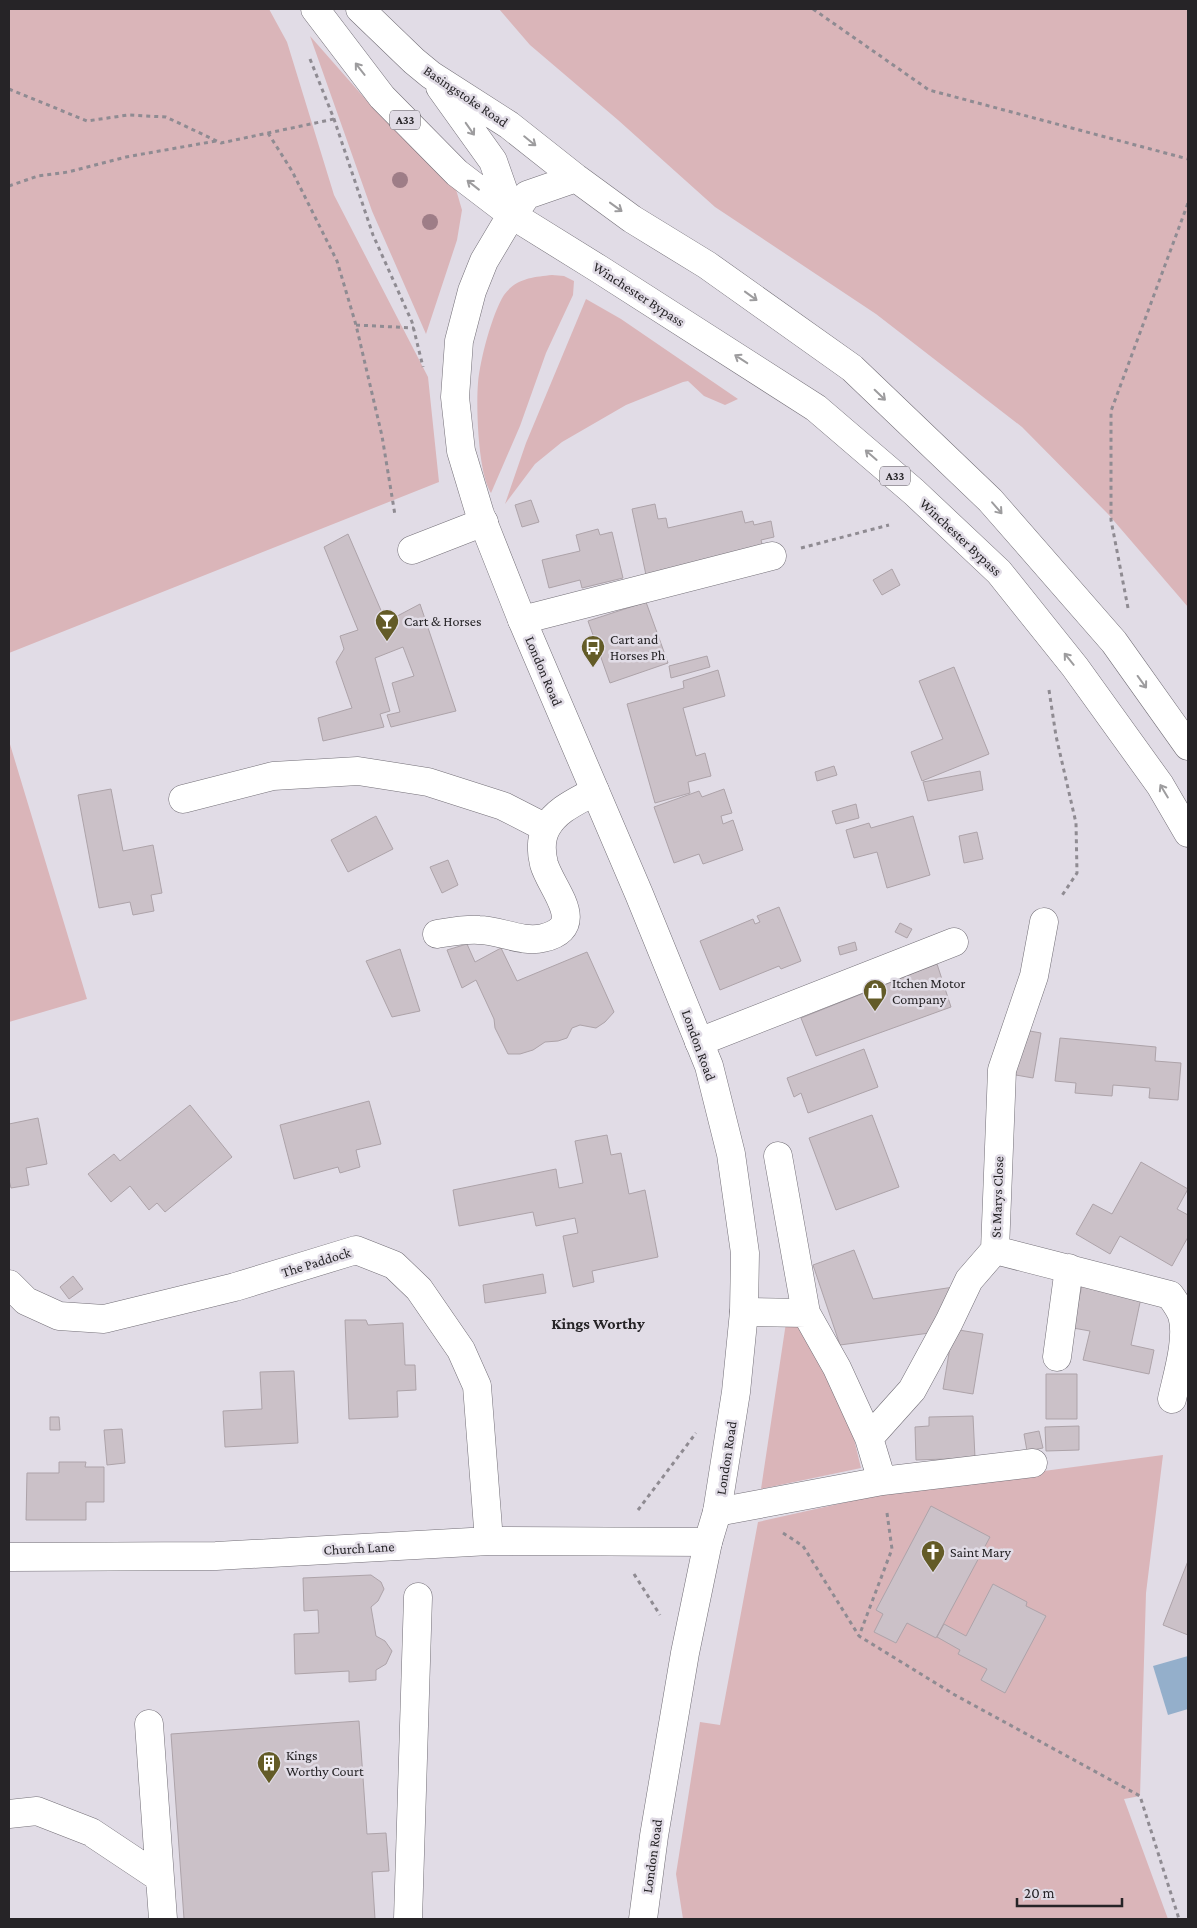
<svg xmlns="http://www.w3.org/2000/svg" width="1197" height="1928" font-family="'Crimson Pro',serif">
<style>
.green{fill:#dab5b9}
.water{fill:#94afcb}
.building{fill:#cbc1c8;stroke:#ada3a9}
.lines{fill:none;stroke-linecap:round;stroke-linejoin:round}
.minor-casing{stroke:#736f77;stroke-width:29}
.major-casing{stroke:#736f77;stroke-width:29}
.path{stroke:#8f8b92;stroke-width:3;stroke-dasharray:4 4;stroke-linecap:butt}
.minor{stroke:#fff;stroke-width:28}
.major{stroke:#fff;stroke-width:28}
.tree{fill:#9e7d87}
.oneway{stroke:#9d9c9e}
.labels{text-anchor:middle;stroke-width:5;stroke-linejoin:round;paint-order:stroke}
.shield{fill:#e1dce6;stroke:#5e5b60;stroke-width:1}
.shield-label{font-size:12px;font-weight:bold;fill:#262427}
.street-label{font-size:14px;fill:#262427;stroke:#e1dce6}
.poi-label{font-size:14px;fill:#262427;stroke:#e1dce6;text-anchor:start}
.quarter-label{font-size:16px;font-weight:bold;fill:#262427;stroke:#e1dce6}
</style>
<rect width="100%" height="100%" fill="#e1dce6"/>
<!-- green -->
<path class="green" d="M9 9H269L287 42 334 195 428 377 439 482 9 653Z
M499 9H1188V607L1108 514 1022 427 876 314 715 207 618 120 530 45Z
M310 36 368 102 455 186 462 210 457 240 426 334 372 211Z
M552 275 564 276 574 281 573 295 546 353 520 426 491 493C478 473 476 407 478 383 480 360 492 314 504 295 516 278 534 277 552 275Z
M586 299 621 319 738 399 725 405 704 396 688 381 683 382 626 405 562 442 535 464 505 504 526 443Z
M9 741 87 999 9 1022Z
M787 1316H809L837 1368 861 1468 761 1489Z
M1163 1455 1146 1593 1140 1796 1124 1799 1168 1919H683L676 1874 700 1722 720 1725 758 1522 901 1490Z"/>
<!-- water -->
<path class="water" d="M1188 1656V1709L1168 1715 1153 1666Z"/>
<!-- building -->
<path class="building" d="M531 500 539 522 522 527 515 505Z
M655 504 658 519 666 518 668 528 742 511 745 523 753 521 754 525 771 521 774 537 761 540 763 548 646 575 632 509Z
M598 529 600 535 612 532 623 578 582 588 580 580 549 588 542 560 580 551 576 535Z
M348 534 386 622 420 604 456 711 391 727 387 715 400 712 392 683 414 676 403 647 375 658 390 711 380 714 384 727 323 741 318 718 352 708 336 662 344 649 340 636 358 630 324 547Z
M892 569 900 585 882 595 873 580Z
M646 602 668 663 610 683 588 621Z
M707 656 710 667 671 678 669 666Z
M954 667 989 754 922 781 911 752 943 739 919 681Z
M718 670 725 696 683 708 696 756 705 753 711 776 688 782 690 793 655 803 627 704 684 688 683 681Z
M834 766 837 775 817 781 815 772Z
M980 771 983 790 928 801 923 782Z
M111 789 123 851 153 845 162 893 151 895 154 911 133 915 130 902 99 908 78 795Z
M724 789 732 813 721 816 723 824 733 820 743 850 703 864 699 854 674 863 654 807 699 791 702 797Z
M856 804 859 818 836 824 832 811Z
M376 816 393 849 348 872 331 840Z
M913 816 930 875 887 888 877 852 854 858 846 830 869 823 871 828Z
M977 832 983 859 964 863 959 836Z
M448 860 458 885 442 893 430 867Z
M779 907 801 961 781 969 779 966 720 990 700 941 753 919 755 924 760 922 757 916Z
M900 923 912 929 907 938 895 932Z
M855 942 857 950 840 955 838 947Z
M467 944 475 962 501 948 517 981 587 952 614 1012 605 1022 596 1028 580 1025 572 1028 567 1038 558 1041 545 1042 533 1050 520 1054H508L495 1028 494 1019 476 980 462 988 447 950Z
M400 949 420 1011 392 1017 366 961Z
M937 964 951 1007 816 1056 801 1018Z
M1019 1029 1041 1033 1033 1078 1010 1074Z
M1060 1038 1156 1047 1155 1061 1181 1063 1178 1100 1149 1098 1150 1088 1113 1085 1112 1096 1075 1093 1076 1083 1055 1081Z
M864 1049 878 1087 808 1113 801 1093 794 1097 787 1078Z
M369 1101 381 1144 356 1150 360 1167 340 1173 338 1167 294 1179 280 1125Z
M190 1105 232 1157 165 1212 157 1203 149 1210 130 1186 111 1202 88 1174 114 1154 120 1161Z
M872 1115 899 1187 836 1210 809 1138Z
M38 1118 47 1164 26 1168 29 1185 11 1188 9 1180V1124Z
M607 1135 611 1155 621 1153 629 1194 645 1190 658 1257 592 1271 594 1282 573 1287 563 1236 578 1233 575 1218 536 1226 533 1212 459 1226 453 1190 556 1169 559 1188 583 1183 575 1141Z
M1141 1162 1188 1189 1177 1209 1188 1215V1237L1172 1266 1120 1236 1110 1254 1076 1234 1093 1204 1112 1214Z
M854 1250 873 1299 954 1287 937 1332 840 1345 813 1265Z
M543 1274 546 1293 485 1303 483 1285Z
M73 1276 83 1289 69 1299 60 1287Z
M1083 1280 1142 1293 1131 1345 1154 1350 1149 1374 1083 1360 1090 1331 1073 1328Z
M345 1320H366L368 1325 403 1323 405 1365H415L416 1390 397 1391 398 1417 349 1419Z
M953 1329 983 1334 973 1394 943 1389Z
M294 1371 298 1443 225 1447 223 1411 262 1409 260 1372Z
M1046 1374H1077V1419H1046Z
M973 1416 975 1458 916 1460 915 1427 929 1426V1417Z
M50 1417H59L60 1430H50Z
M1079 1426V1450L1046 1451 1045 1427Z
M122 1429 125 1463 107 1465 104 1430Z
M1039 1431 1043 1448 1027 1451 1024 1434Z
M59 1462H86L85 1467H104V1502H86V1520H26L27 1473H59Z
M931 1506 990 1537 936 1638 907 1623 896 1643 874 1632 883 1614 876 1610Z
M1188 1561V1635L1163 1625Z
M371 1575 381 1582 384 1589 378 1601 371 1607 376 1636 385 1641 392 1651 386 1664 376 1670V1680L349 1682V1671L295 1674 294 1634 319 1633 318 1610 304 1611 303 1578Z
M993 1584 1027 1602 1026 1606 1046 1616 1005 1693 981 1680 987 1669 958 1654 960 1650 937 1637 944 1624 966 1636Z
M359 1721 367 1834 386 1833 389 1871 372 1872 375 1919H184L171 1734Z"/>
<g class="lines">
<!-- minor casing -->
<g class="minor-casing">
<path id="minor" d="M412 550 484 522
M522 620 772 556
M183 799 273 776 358 771 428 782 503 806 546 828
M437 934C450 932 465 929 479 930 499 930 522 943 543 938 590 927 551 889 544 864 541 852 540 839 547 827 557 809 578 801 595 791
M699 1042 954 942
M778 1156 806 1313
M995 1250 1170 1295C1174 1301 1179 1307 1182 1315 1189 1338 1177 1376 1172 1399
M9 1284 26 1301 59 1316 104 1319 235 1287 356 1250 394 1265 419 1289 461 1350 477 1386 489 1541
M744 1312 806 1313 837 1368 869 1438 882 1481
M1057 1357 1069 1268
M869 1438 912 1390 949 1322 969 1280 995 1250 1002 1070 1034 976 1044 922
M717 1512 882 1481 1033 1463
M9 1557 216 1556 489 1541 708 1542
M149 1724 160 1878
M9 1814 37 1811 91 1832 160 1878 163 1919
M408 1919 418 1597"/>
</g>
<!-- major casing -->
<g class="major-casing">
<path id="major" d="M315 9 382 97 457 173 512 215 599 269 816 408 914 492 999 572 1075 667 1160 785 1188 833
M360 9 414 61 431 75 509 125 576 178 632 219 707 265 852 368 990 500 1114 642 1188 746
M440 87 493 161 512 215
M576 178 527 195 506 224 484 261 472 291 459 341 455 397 461 451 480 514 522 620 639 894 709 1066 731 1154 745 1253 744 1312 736 1392 717 1512 708 1542 685 1653 654 1836 643 1919"/>
</g>
<!-- path -->
<path class="path" d="M813 9 929 90 1188 159
M310 59 334 119 373 235 412 322 423 367
M9 89 87 121 128 115 166 117 221 143 334 119
M268 133 292 171 337 261 356 325 382 436 395 515
M9 186 38 176 68 172 126 157 216 141
M356 325 414 328
M801 548 889 525
M1128 608 1111 520V411L1188 203
M1049 690 1056 736 1076 823 1077 873 1061 897
M638 1510 696 1433
M887 1513 892 1549 859 1636 955 1695 1140 1796 1179 1919
M783 1533 803 1546 859 1636
M634 1574 660 1615"/>
<!-- minor -->
<use href="#minor" class="minor"/>
<!-- major -->
<use href="#major" class="major"/>
</g>
<!-- trees -->
<g class="tree">
<circle cx="400" cy="180" r="8"/>
<circle cx="430" cy="222" r="8"/>
</g>
<!-- one-way arrows -->
<defs><path id="oneway-shaft" d="M-6 0H5M1.5-3L5.5 0L1.5 3" fill="none" stroke-width="1.6" stroke-linecap="round" stroke-linejoin="round" transform="scale(1.25)"/></defs>
<g class="oneway">
<use href="#oneway-shaft" transform="translate(360 69) rotate(-128)"/>
<use href="#oneway-shaft" transform="translate(470 129) rotate(55)"/>
<use href="#oneway-shaft" transform="translate(530 141) rotate(39)"/>
<use href="#oneway-shaft" transform="translate(473 185) rotate(-142)"/>
<use href="#oneway-shaft" transform="translate(616 207) rotate(36)"/>
<use href="#oneway-shaft" transform="translate(751 296) rotate(36)"/>
<use href="#oneway-shaft" transform="translate(741 359) rotate(-147)"/>
<use href="#oneway-shaft" transform="translate(880 395) rotate(44)"/>
<use href="#oneway-shaft" transform="translate(871 455) rotate(-139)"/>
<use href="#oneway-shaft" transform="translate(997 508) rotate(49)"/>
<use href="#oneway-shaft" transform="translate(1069 659) rotate(-129)"/>
<use href="#oneway-shaft" transform="translate(1142 682) rotate(54)"/>
<use href="#oneway-shaft" transform="translate(1164 791) rotate(-121)"/>
</g>
<!-- icons -->
<defs>
<g id="bar-pin" transform="scale(1.25)"><path d="M0 17L-7.5 6A9.5 9.5 0 1 1 7.5 6Z" fill="#635b27" stroke="#e1dce6"/><path d="M-6-5H6L.8 .8V4.5H3.5V6h-7V4.5H-.8V.8Z" fill="#fff"/></g>
<g id="bus-pin" transform="scale(1.25)"><path d="M0 17L-7.5 6A9.5 9.5 0 1 1 7.5 6Z" fill="#635b27" stroke="#e1dce6"/><path d="M-5-6H5V4H4V6H2V4H-2V6H-4V4H-5ZM-3.5-4V0h7V-4ZM-3.5 1.2v1.5H-2V1.2ZM2 1.2v1.5H3.5V1.2Z" fill="#fff"/></g>
<g id="shop-pin" transform="scale(1.25)"><path d="M0 17L-7.5 6A9.5 9.5 0 1 1 7.5 6Z" fill="#635b27" stroke="#e1dce6"/><path d="M-5-2.5h2.3a2.7 3.5 0 0 1 5.4 0H5L5.5 6h-11ZM-1.5-2.5h3a1.5 2.3 0 0 0-3 0Z" fill="#fff"/></g>
<g id="church-pin" transform="scale(1.25)"><path d="M0 17L-7.5 6A9.5 9.5 0 1 1 7.5 6Z" fill="#635b27" stroke="#e1dce6"/><path d="M-1.2-6h2.4v3.5h3.3v2.4h-3.3V6h-2.4V-.1h-3.3v-2.4h3.3Z" fill="#fff"/></g>
<g id="building-pin" transform="scale(1.25)"><path d="M0 17L-7.5 6A9.5 9.5 0 1 1 7.5 6Z" fill="#635b27" stroke="#e1dce6"/><path d="M-4-6H4V6H1V3H-1V6H-4ZM-2.5-4.3h1.7v1.8h-1.7ZM.8-4.3h1.7v1.8H.8ZM-2.5-1h1.7V.8h-1.7ZM.8-1h1.7V.8H.8Z" fill="#fff"/></g>
</defs>
<g fill-rule="evenodd">
<use href="#bar-pin" x="387" y="621"/>
<use href="#bus-pin" x="593" y="647"/>
<use href="#shop-pin" x="875" y="991"/>
<use href="#church-pin" x="933" y="1552"/>
<use href="#building-pin" x="269" y="1763"/>
</g>
<g class="labels">
<!-- shield labels -->
<g class="shield">
<rect x="390" y="110.5" width="30" height="19" rx="4"/>
<rect x="880" y="466.5" width="30" height="19" rx="4"/>
</g>
<g class="shield-label">
<text x="405" y="124">A33</text>
<text x="895" y="480">A33</text>
</g>
<!-- street labels -->
<g class="street-label">
<text transform="translate(466 96) rotate(34)" y="5">Basingstoke Road</text>
<text transform="translate(639 294) rotate(33)" y="5">Winchester Bypass</text>
<text transform="translate(961 537) rotate(43)" y="5">Winchester Bypass</text>
<text transform="translate(544 671) rotate(67)" y="5">London Road</text>
<text transform="translate(699 1045) rotate(70)" y="5">London Road</text>
<text transform="translate(997 1197) rotate(-88)" y="5">St Marys Close</text>
<text transform="translate(316 1262) rotate(-17)" y="5">The Paddock</text>
<text transform="translate(726 1458) rotate(-81)" y="5">London Road</text>
<text transform="translate(359 1548) rotate(-3)" y="5">Church Lane</text>
<text transform="translate(652 1856) rotate(-82)" y="5">London Road</text>
</g>
<!-- poi labels -->
<g class="poi-label">
<text x="404" y="626">Cart &amp; Horses</text>
<text x="610" y="644">Cart and<tspan x="610" dy="16">Horses Ph</tspan></text>
<text x="892" y="988">Itchen Motor<tspan x="892" dy="16">Company</tspan></text>
<text x="950" y="1557">Saint Mary</text>
<text x="286" y="1760">Kings<tspan x="286" dy="16">Worthy Court</tspan></text>
</g>
<!-- quarter labels -->
<g class="quarter-label">
<text x="598" y="1329">Kings Worthy</text>
</g>
</g>
<!-- border -->
<rect width="1197" height="1928" fill="none" stroke="#262427" stroke-width="20"/>
<!-- scale -->
<path d="M1017 1898v8h105v-8" fill="none" stroke="#262427" stroke-width="2.5"/>
<text x="1024" y="1898" font-size="15" fill="#262427" stroke="#e1dce6" stroke-width="4" paint-order="stroke">20 m</text>
</svg>
